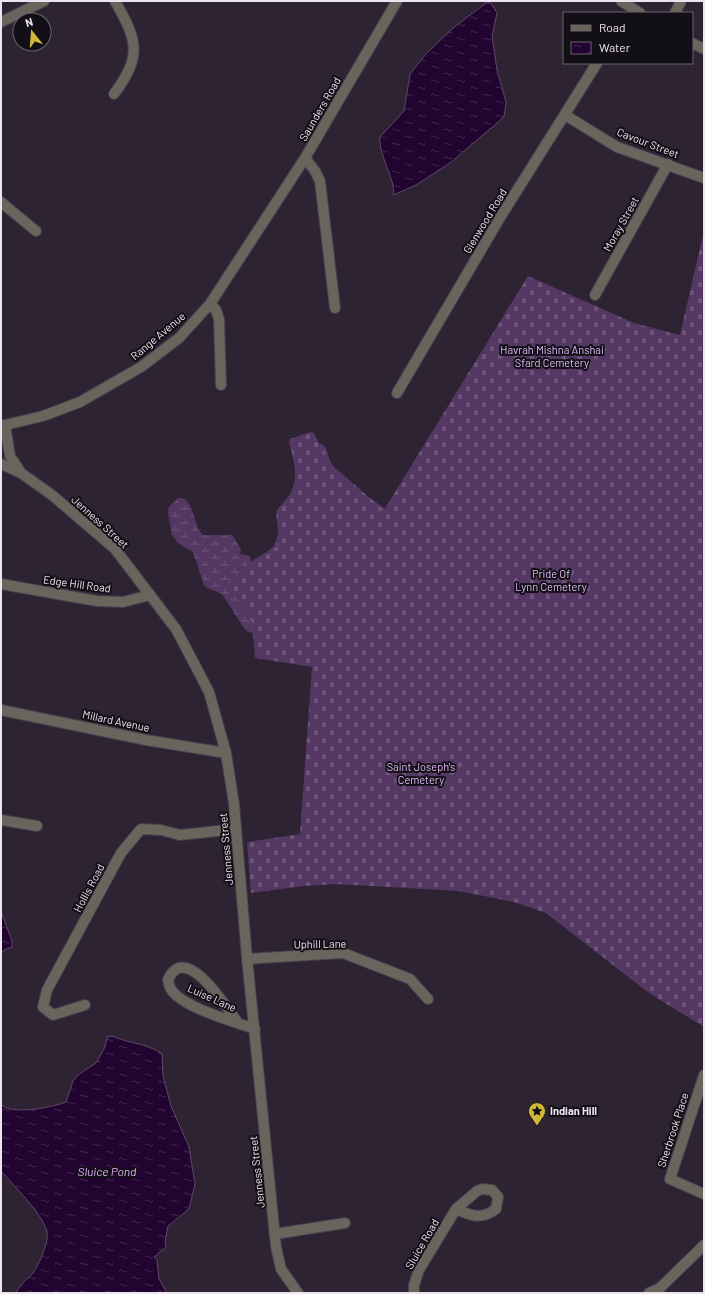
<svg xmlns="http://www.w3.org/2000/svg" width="705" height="1294" font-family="Barlow,sans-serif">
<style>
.wetland{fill:url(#wetland-marsh)}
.cemetery{fill:url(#cemetery-stones)}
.water{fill:url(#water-ripples);stroke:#5f486a}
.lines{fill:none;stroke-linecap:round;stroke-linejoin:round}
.minor-casing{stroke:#483e4d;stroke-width:12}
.tertiary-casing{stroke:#483e4d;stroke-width:12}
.minor{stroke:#67655c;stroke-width:10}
.tertiary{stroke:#67655c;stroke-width:10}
.labels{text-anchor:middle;stroke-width:4;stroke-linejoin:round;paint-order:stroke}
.street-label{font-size:11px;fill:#ece5f0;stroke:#130f16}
.park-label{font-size:11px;fill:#e0b9f6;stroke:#130f16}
.poi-label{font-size:11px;font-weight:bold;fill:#ece5f0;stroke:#130f16;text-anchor:start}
.water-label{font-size:12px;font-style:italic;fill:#e0affb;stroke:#130f16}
</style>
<defs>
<pattern id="wetland-marsh" width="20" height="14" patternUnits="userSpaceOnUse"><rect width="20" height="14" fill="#543863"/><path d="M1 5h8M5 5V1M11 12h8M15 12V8" fill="none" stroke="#6d557a"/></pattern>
<pattern id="cemetery-stones" width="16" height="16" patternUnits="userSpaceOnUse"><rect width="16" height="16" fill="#543863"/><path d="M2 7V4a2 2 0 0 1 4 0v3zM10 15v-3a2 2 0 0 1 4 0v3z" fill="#6d557a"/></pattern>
<pattern id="water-ripples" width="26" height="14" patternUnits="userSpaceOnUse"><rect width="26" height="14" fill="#220430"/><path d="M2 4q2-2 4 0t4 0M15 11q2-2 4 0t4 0" fill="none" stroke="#42284e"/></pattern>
</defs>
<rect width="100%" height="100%" fill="#2d2333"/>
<!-- wetland -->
<path class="wetland" d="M318 443 322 444 325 447 334 472 385 509 258 632C250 634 246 632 242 625L222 594 207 588 204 585 193 552 178 543 172 535 168 513 169 507 178 498 185 499C196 509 193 526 203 535H232L241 549 240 554 250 556 251 562 268 554V551L275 545 279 528Z"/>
<!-- cemetery -->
<path class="cemetery" d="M704 231V1027L649 993 546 913 514 902 459 891 336 884 305 886 251 893 247 842 300 834 312 667 255 658 252 622 227 584C243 567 258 554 280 546L276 512C279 506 284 503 288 497 300 481 294 460 289 443L290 439 310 432 314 433 325 456 335 468 384 510 528 276 634 323 680 335Z"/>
<!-- water -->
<path class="water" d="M486 3H491L497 13 492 36 497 70 506 102 504 117 450 163 416 185 393 195C397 182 378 155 380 137L404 111 410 74 426 54 453 28Z
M1 911 12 941V947L4 950 1 953Z
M108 1036C114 1036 117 1038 123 1040 136 1044 150 1045 162 1054L163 1076 171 1106 189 1147 195 1184 189 1209 168 1226 165 1242 166 1247 154 1257 157 1260 159 1279 167 1293H16C21 1281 30 1279 35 1270 40 1261 49 1242 47 1232 43 1214 13 1185 1 1171V1104C9 1116 54 1107 66 1102L73 1081 78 1075 96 1063 104 1049Z"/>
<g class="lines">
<!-- minor casing -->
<g class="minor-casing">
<path id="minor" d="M621 1 640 13
M675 13 681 1
M1 22 44 1
M692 43 704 49
M114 94C143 55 137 40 115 1
M565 115 617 147 704 178
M1 202 36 231
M595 295 668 164
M210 304 216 310 219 319 221 385
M335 308 320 181 315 171 305 158 397 1
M397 393 501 216 597 63
M5 425 43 416 80 402 141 367 179 338 210 304 305 158
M1 584 97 601 123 602 150 595
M1 820 37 826
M247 959 343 953 410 979 428 999
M85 1005 53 1015 43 1007 47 990 121 853 141 829 161 830 180 835 236 829
M238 1023C226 1007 185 940 168 980 169 983 169 987 171 989 181 1007 235 1022 255 1029
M704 1075 670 1179 704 1194
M275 1234 345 1223
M414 1293V1285L419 1270 456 1209 477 1191 482 1189 492 1190 498 1197 496 1209C481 1220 472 1216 456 1209"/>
</g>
<!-- tertiary casing -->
<g class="tertiary-casing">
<path id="tertiary" d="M1 425H5L10 456 21 473
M1 464 21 473 52 495 115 549 176 629 209 692 226 753 234 804 247 958 276 1247 281 1269 298 1293
M1 710 146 740 226 753
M649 1293 660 1288 704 1245"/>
</g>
<!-- minor -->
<use href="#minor" class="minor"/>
<!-- tertiary -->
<use href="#tertiary" class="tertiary"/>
</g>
<!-- icons -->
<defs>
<g id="sight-pin" transform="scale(0.9)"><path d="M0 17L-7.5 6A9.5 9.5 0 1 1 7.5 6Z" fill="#cfb837" stroke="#130f16"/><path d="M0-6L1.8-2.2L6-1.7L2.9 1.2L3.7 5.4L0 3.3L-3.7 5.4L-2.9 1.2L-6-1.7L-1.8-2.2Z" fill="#111"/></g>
</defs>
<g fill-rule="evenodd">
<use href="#sight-pin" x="537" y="1111"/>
</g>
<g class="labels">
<!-- street labels -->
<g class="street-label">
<text transform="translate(320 109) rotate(-60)" y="4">Saunders Road</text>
<text transform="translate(648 143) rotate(21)" y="4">Cavour Street</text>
<text transform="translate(485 221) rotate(-59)" y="4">Glenwood Road</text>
<text transform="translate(621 224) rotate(-61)" y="4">Moray Street</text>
<text transform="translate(158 336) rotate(-40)" y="4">Range Avenue</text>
<text transform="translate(100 522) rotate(42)" y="4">Jenness Street</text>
<text transform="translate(77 584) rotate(8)" y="4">Edge Hill Road</text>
<text transform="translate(116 721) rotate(12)" y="4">Millard Avenue</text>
<text transform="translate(226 849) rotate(-95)" y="4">Jenness Street</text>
<text transform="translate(89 888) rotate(-62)" y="4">Hollis Road</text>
<text transform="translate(320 944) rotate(-1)" y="4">Uphill Lane</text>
<text transform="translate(212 998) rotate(24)" y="4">Luise Lane</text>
<text transform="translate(673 1130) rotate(-72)" y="4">Sherbrook Place</text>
<text transform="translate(257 1172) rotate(-96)" y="4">Jenness Street</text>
<text transform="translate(422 1244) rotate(-60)" y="4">Sluice Road</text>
</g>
<!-- park labels -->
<g class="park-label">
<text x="552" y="354">Havrah Mishna Anshai<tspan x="552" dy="13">Sfard Cemetery</tspan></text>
<text x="551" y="578">Pride Of<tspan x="551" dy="13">Lynn Cemetery</tspan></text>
<text x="421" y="771">Saint Joseph's<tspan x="421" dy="13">Cemetery</tspan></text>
</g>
<!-- poi labels -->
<g class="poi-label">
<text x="550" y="1115">Indian Hill</text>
</g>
<!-- water labels -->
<g class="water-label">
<text x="107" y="1176">Sluice Pond</text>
</g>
</g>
<!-- border -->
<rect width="705" height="1294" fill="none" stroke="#ece5f0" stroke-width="4"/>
<!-- legend -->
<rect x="563" y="12" width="130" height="52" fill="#130f16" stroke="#6a656d"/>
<rect x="571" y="25" width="20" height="6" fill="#67655c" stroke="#6a656d"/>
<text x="599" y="32" font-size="12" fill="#ece5f0">Road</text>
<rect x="571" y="42" width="20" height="12" fill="url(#water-ripples)" stroke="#6a656d"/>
<text x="599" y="52" font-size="12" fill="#ece5f0">Water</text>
<!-- north arrow -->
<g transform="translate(32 32) rotate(343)"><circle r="19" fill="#130f16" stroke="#6a656d"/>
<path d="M0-3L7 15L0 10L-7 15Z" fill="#cfb837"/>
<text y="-6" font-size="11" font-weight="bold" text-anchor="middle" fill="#ece5f0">N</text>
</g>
</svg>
